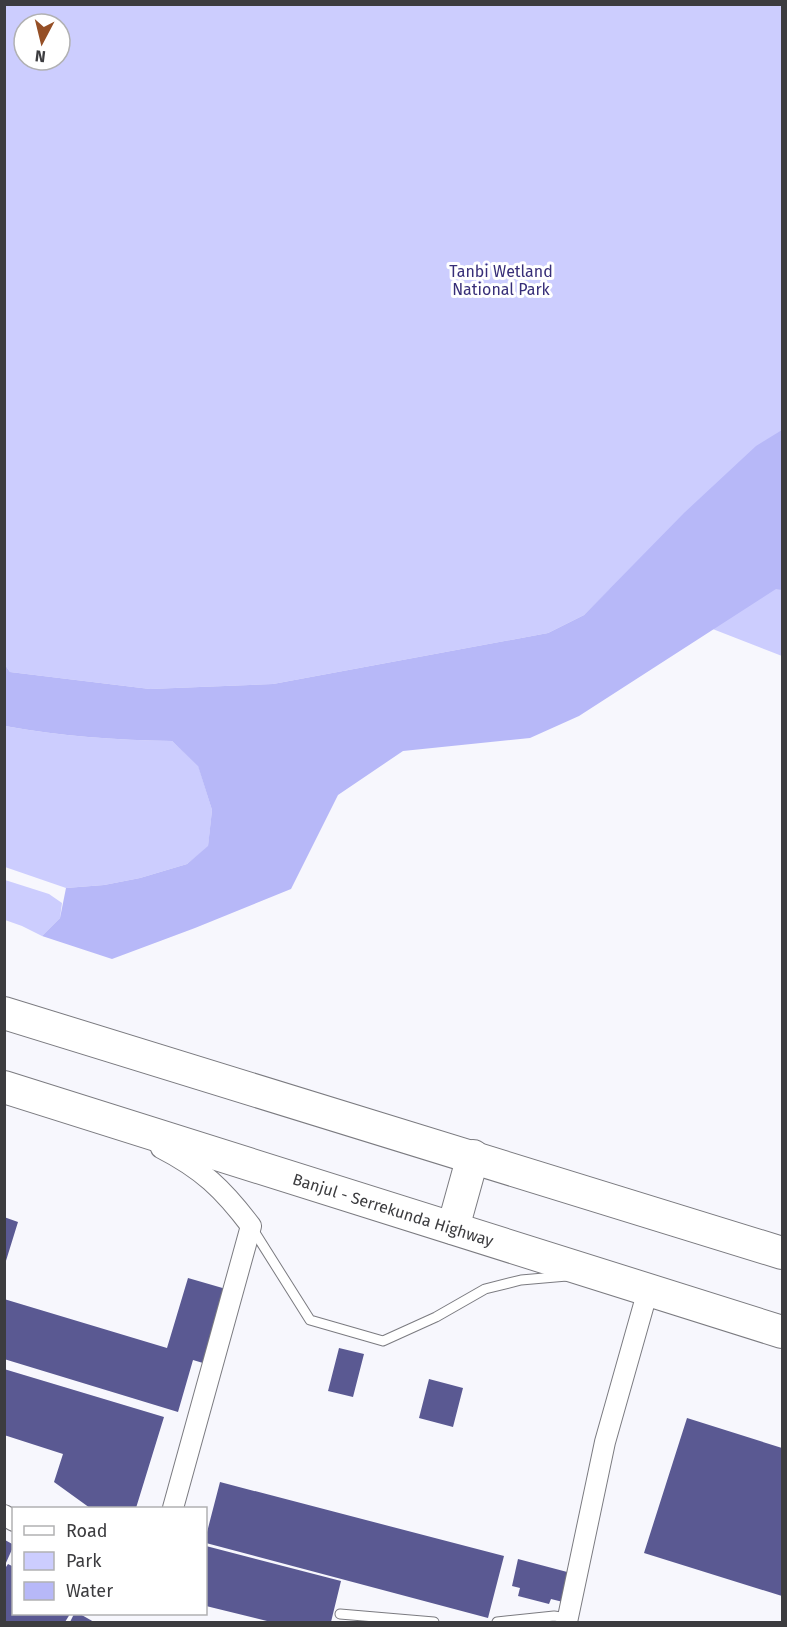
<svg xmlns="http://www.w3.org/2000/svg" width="787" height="1627" font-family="'Fira Sans',sans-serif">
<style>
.green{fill:#cccdfe;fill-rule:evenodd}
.water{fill:#b7b8f8}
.building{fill:#5a5992}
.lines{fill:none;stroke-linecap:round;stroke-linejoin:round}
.service-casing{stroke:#7b7b80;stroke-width:11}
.minor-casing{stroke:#7b7b80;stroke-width:22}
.trunk-casing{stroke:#7b7b80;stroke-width:34}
.service{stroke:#fff;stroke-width:9}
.minor{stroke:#fff;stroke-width:20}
.trunk{stroke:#fff;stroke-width:32}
.labels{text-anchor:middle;stroke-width:6;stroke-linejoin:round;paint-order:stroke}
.park-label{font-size:16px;fill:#372e78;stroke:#fff}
.street-label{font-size:16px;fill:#3c3c3f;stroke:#fff}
</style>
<rect width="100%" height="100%" fill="#f7f7fd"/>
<!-- green -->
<path class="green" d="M5 5H782V656L610 589 584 615 548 633 273 684 150 689 10 672 5 665ZM24 24H60V60H24Z
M5 726C60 736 116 740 172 741L198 765 212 810 208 847 187 864 140 878 104 885 66 888 5 867Z
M5 880 49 894 62 903 60 918 42 936 22 926 5 920Z"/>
<!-- water -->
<path class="water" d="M782 430V590L776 589 579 716 530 738 403 751 338 795 291 889 195 928 112 959 42 936 60 918 66 888 104 885 140 878 187 864 208 846 212 810 198 766 172 741C116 740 60 736 5 726V665L10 672 150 689 273 684 548 633 584 615 684 513 756 446Z"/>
<!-- building -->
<path class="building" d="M4 1217 18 1222 5 1264H4Z
M188 1278 226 1289 203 1363 193 1360 178 1412 4 1359V1299L167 1348Z
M339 1348 364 1354 353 1397 328 1391Z
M4 1369 164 1417 136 1508H90L54 1482 63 1454 4 1435Z
M429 1379 463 1388 453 1427 419 1418Z
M687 1418 782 1448V1596L644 1553Z
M220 1482 504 1556 488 1618 206 1543V1536Z
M5 1540 14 1545 5 1565Z
M206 1546 341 1581 331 1622H271L206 1606Z
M518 1559 571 1573 563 1602 551 1599 549 1604 518 1596 520 1588 512 1586Z
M8 1564 14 1567V1614H70L65 1622H4V1570Z
M74 1614H80L94 1622H70Z"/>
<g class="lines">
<!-- service casing -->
<g class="service-casing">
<path id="service" d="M252 1228 310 1320 383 1341 436 1317 485 1289 521 1280 567 1276
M340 1614 434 1622
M497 1622 554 1616 568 1618"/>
</g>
<!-- minor casing -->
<g class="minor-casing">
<path id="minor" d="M161 1148C202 1169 223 1189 251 1226L173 1508
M4 1515 14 1521
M567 1622 605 1442 648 1290"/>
</g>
<!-- trunk casing -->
<g class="trunk-casing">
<g id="trunk">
<path d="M4 1013 782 1253"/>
<path id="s1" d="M4 1087 782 1332"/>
<path d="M453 1228 473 1156"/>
</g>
</g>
<!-- service -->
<use href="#service" class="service"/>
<!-- minor -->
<use href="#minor" class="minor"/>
<!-- trunk -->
<use href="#trunk" class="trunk"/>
</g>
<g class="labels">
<!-- park labels -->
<g class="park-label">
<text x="501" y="277">Tanbi Wetland<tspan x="501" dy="18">National Park</tspan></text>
</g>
<!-- street labels -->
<g class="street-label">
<text dy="6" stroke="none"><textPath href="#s1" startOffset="408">Banjul - Serrekunda Highway</textPath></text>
</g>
</g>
<!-- border -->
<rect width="787" height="1627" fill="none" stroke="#3c3c3f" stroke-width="12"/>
<!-- legend -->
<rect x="12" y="1507" width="195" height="108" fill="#ffffff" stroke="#b1b1b2" stroke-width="1.5"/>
<rect x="24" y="1526" width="30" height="9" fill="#ffffff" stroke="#b1b1b2" stroke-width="1.5"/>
<text x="66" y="1537" font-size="18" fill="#3c3c3f">Road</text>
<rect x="24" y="1552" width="30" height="18" fill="#cccdfe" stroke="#b1b1b2" stroke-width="1.5"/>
<text x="66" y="1567" font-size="18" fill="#3c3c3f">Park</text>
<rect x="24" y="1582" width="30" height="18" fill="#b7b8f8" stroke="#b1b1b2" stroke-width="1.5"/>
<text x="66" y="1597" font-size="18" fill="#3c3c3f">Water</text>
<!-- north arrow -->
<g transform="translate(42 42) rotate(187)"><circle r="28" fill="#ffffff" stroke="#b1b1b2" stroke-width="1.5"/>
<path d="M0-4.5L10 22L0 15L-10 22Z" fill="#954f26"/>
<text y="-9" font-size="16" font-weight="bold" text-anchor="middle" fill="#3c3c3f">N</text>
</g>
</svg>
